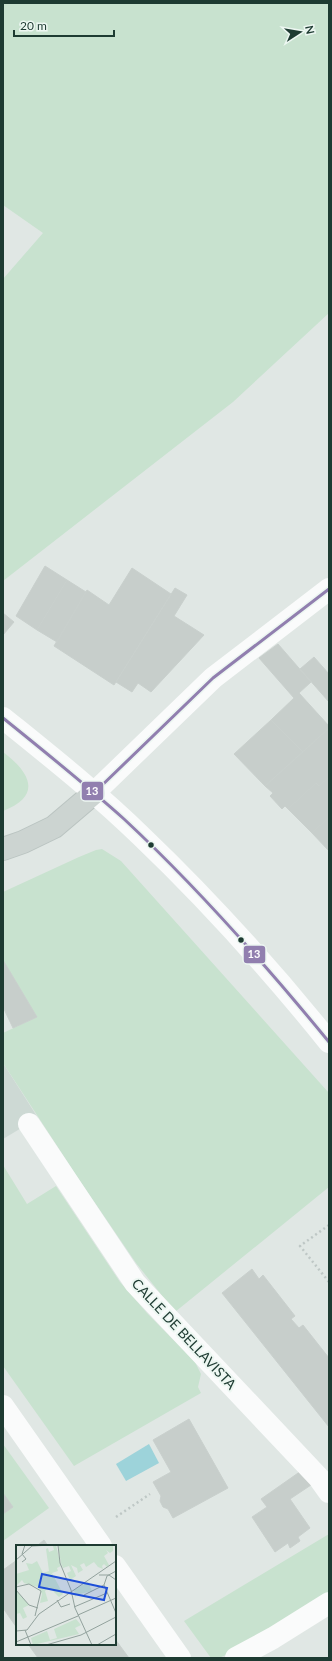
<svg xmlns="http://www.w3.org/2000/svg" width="332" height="1661" font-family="Lato,sans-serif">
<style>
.built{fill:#cdd9d4}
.green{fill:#c8e2cf}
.water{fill:#9dd3da}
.building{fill:#c7cecb;stroke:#c9d0cd}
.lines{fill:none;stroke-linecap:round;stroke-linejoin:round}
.major-casing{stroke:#bac4c1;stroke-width:24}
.path{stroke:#bec7c5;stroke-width:2.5;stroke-dasharray:2 3;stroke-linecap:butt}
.minor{stroke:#fafbfb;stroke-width:22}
.major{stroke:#ccd4d1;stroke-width:22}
.bus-1-casing{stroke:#edf7f2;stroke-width:6}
.bus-1{stroke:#917faf;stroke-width:3}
.bus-dot{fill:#1e3b32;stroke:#edf7f2;stroke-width:1.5}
.labels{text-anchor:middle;stroke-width:4;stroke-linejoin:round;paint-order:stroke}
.street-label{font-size:14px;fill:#1e3b32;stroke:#edf7f2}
.inset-road{fill:none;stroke:#92a29d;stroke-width:1}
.view{fill:#1d4ed8;fill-opacity:0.15;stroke:#1d4ed8;stroke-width:2}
.inset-edge{fill:none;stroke:#1e3b32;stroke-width:2}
.line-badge{stroke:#edf7f2;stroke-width:1.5}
.badge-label{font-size:11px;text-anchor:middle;font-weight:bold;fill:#fff}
</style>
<rect width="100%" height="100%" fill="#e0e7e4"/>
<!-- built -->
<path class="built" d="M3 1063 38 1118 3 1139Z"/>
<!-- green -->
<path class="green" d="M3 3H329V313L233 402 3 581V279L43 233 3 205Z
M3 752C30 772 43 796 3 811Z
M102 849 121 861 329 1093V1187L175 1312 136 1263 78 1178 3 1063V1033L37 1017 3 960V892L79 857 96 850Z
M3 1165 27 1204 56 1186 120 1282 147 1313 195 1362 201 1374 198 1387 201 1393 74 1466 3 1366Z
M3 1444 49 1508 3 1541V1514L13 1507 3 1493Z
M329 1534V1595L241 1648 219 1658H211L184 1621Z"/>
<!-- water -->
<path class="water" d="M149 1444 159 1463 126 1481 116 1464Z"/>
<!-- building -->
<path class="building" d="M45 566 67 580 37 630 16 616Z
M132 568 171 594 114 685 54 646 87 590 109 605Z
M67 580 86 592 57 642 37 630Z
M175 588 187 595 174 616 204 635 151 692 138 683 132 692 116 682Z
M3 613 14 622 3 635Z
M278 644 311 682 299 693 329 726V728L303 752 271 720 294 698 259 658Z
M314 657 329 674V702L300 669Z
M271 720 303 752 265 786 234 754Z
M329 728V777L319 786 316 783 288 809 285 806 282 809 270 796 273 793 265 786Z
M329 777V817L312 833 288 809 316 783 319 786Z
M329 817V851L312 833Z
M3 960 37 1017 13 1028 3 1007Z
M252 1269 259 1279 263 1275 295 1316 291 1319 299 1328 303 1325 329 1358V1427L222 1293Z
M189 1419 228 1488 173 1518 168 1509 163 1507 160 1501 161 1496 153 1482 171 1472 153 1440Z
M301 1471 311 1485 290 1499 310 1528 298 1537 300 1541 290 1548 288 1543 275 1552 252 1517 267 1507 261 1499Z
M3 1493 13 1507 3 1514Z
M44 1540 48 1546H37L38 1545Z
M17 1560V1628L3 1608V1570Z
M115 1639 129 1658H38L28 1644H115Z"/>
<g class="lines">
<!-- major casing -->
<g class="major-casing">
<path id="major" d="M3 849 23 842 54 827 94 793"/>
</g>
<!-- path -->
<path class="path" d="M329 1225 300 1246 329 1282
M116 1517 150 1494"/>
<!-- minor -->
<path class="minor" d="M3 718C50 756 98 794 141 836 208 900 271 970 329 1042
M94 793 213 678 329 589
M29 1124 135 1283 319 1478 329 1492
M3 1406 101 1546
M115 1566 180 1658
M236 1658 273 1638 329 1603"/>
<!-- major -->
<use href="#major" class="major"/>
<!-- bus-1 casing -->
<g class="bus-1-casing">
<path id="bus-1" d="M3 718C44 751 85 784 124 819 198 888 265 964 329 1042
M94 793 213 678 329 589"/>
</g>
<!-- bus-1 -->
<use href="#bus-1" class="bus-1"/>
</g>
<!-- markers -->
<g class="bus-dot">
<circle cx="151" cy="845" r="3.5"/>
<circle cx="241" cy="940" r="3.5"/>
</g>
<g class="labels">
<!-- street labels -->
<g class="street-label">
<text transform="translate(184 1334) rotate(47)" y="5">CALLE DE BELLAVISTA</text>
</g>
</g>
<!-- overview -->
<g transform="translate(16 1545)">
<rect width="100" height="100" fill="#e0e7e4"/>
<path d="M40 0 45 21 41 23 42 26 36 28 47 49 43 52 33 42 29 46 32 56 24 58 26 49 22 42 8 38 6 35 0 41V29L13 25 10 18 16 19 21 16 27 28 33 26 30 4 32 3 33 7 38 5 37 1ZM97 0V6L94 8 90 5 92 8 88 11 93 20 91 22 88 19 86 21 87 24 82 22 78 17 70 22 68 18 64 20 67 25 62 28 61 23 55 20 60 31 54 35 51 28 55 26 53 21 47 23 45 18 42 1ZM72 37 76 46 60 50 59 53 58 45ZM0 45 13 60 7 63 11 72 7 74 4 68 0 69ZM60 74 65 80 59 83 63 89 17 100 15 93 31 86 34 95 41 93 38 84Z" fill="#c8e2cf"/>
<path class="inset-road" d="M42 0 44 18 55 45M0 15 16 1 36 0M6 17 10 14 6 9 9 0M83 30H93L100 35M88 40 100 68M0 42 13 39 25 46 19 71M0 45 13 60 22 63M55 45 59 63 76 100M68 50 88 40 91 31 100 26M41 55 45 62 54 59M58 62 91 48M62 70 100 53M9 85 15 100M0 86 11 85 23 69 100 16M0 97 62 71M30 100 65 90 100 72M81 100 100 89"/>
<path class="view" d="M26 29 91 43 88 55 23 42Z"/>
<rect width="100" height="100" class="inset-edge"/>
</g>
<g class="line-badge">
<rect x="81" y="781" width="23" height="20" rx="4" fill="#917faf"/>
<rect x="243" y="945" width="23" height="19" rx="4" fill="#917faf"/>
</g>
<g class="badge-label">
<text x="92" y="795">13</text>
<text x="254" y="958">13</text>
</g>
<!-- border -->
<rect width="332" height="1661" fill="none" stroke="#1e3b32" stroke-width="8"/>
<!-- north arrow -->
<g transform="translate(300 32) rotate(78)" stroke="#edf7f2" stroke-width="3" paint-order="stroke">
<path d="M0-3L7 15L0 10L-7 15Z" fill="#1e3b32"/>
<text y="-6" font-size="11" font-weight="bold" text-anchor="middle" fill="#1e3b32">N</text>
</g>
<!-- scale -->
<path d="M14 30v6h100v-6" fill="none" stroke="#1e3b32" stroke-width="2"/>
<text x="20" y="30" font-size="12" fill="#1e3b32" stroke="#edf7f2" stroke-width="3" paint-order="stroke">20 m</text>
</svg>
